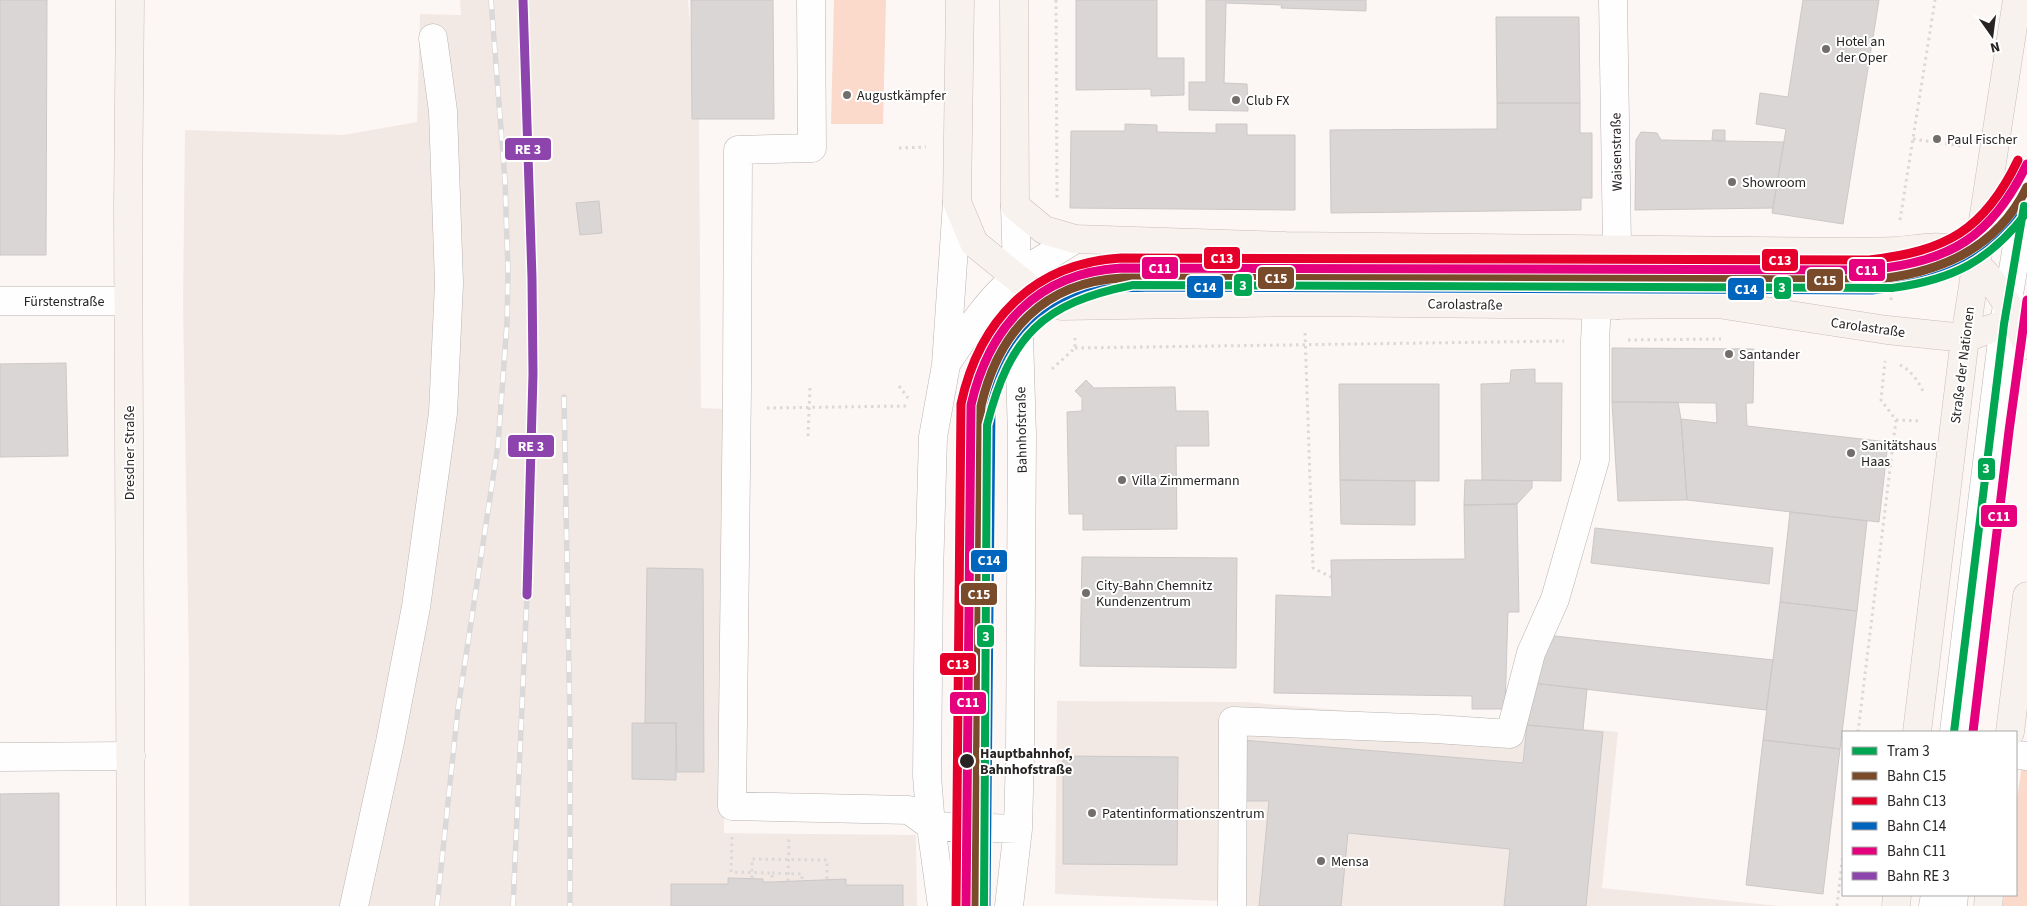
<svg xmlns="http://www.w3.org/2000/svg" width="2027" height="906" font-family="'Source Sans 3',sans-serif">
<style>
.built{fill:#f3e9e4}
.green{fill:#fbdacb}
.building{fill:#dad6d5;stroke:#ccc8c7}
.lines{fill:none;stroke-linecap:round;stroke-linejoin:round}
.minor-casing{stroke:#b8b4b2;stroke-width:29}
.major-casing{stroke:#c7bdb8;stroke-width:29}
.path{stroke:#dbd8d7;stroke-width:3;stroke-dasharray:2.5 4;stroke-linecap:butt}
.minor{stroke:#fffefe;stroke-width:28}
.major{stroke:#f8f2ef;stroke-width:28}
.tram{stroke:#dad8d8;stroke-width:1}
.rail-casing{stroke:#dad8d8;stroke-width:5.5}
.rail{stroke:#fff;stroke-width:4;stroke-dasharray:11;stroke-linecap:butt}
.rail-1-casing{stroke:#fff;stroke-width:12}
.rail-2-casing{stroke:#fff;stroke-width:12}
.rail-3-casing{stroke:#fff;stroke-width:12}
.rail-4-casing{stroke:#fff;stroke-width:12}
.rail-5-casing{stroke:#fff;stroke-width:12}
.rail-1{stroke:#7a4b2a;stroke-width:9}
.rail-2{stroke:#e4002b;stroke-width:9}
.rail-3{stroke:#0065bd;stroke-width:9}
.rail-4{stroke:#e5007d;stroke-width:9}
.rail-5{stroke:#8e44ad;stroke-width:9}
.tram-1-casing{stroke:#fff;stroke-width:11}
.tram-1{stroke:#00a651;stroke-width:8}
.poi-dot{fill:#726e6c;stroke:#fff;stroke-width:2}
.stop-dot{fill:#272423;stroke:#fff;stroke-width:2}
.labels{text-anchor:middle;stroke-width:4;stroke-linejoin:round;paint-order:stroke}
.poi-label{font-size:14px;fill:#272423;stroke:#fff;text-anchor:start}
.street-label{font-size:14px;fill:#272423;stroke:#fff}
.stop-label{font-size:14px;font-weight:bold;fill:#272423;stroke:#fff;text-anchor:start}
.line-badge{stroke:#fff;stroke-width:2}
.badge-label{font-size:14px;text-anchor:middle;font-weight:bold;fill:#fff}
</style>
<rect width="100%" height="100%" fill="#fcf7f5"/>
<!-- built -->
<path class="built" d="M460 0H688L699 119 701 408 725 409 723 778 724 833 916 835 917 906H189V670L183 304 185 130 343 135 417 122 420 14 461 15Z
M1057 701 1245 702 1499 724 1525 723 1618 732 1602 888 1781 906H1219V901L1055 894Z"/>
<!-- green -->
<path class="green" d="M834 0H886L883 124H831Z
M2022 764H2027V906H2002L2004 895H2016V807Z"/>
<!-- building -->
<path class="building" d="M0 0H47L46 255H0Z
M691 0H773L774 119H692Z
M1076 0H1157V58H1184V95L1151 96V89L1076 90Z
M1206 0H1366V11L1281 8 1282 5 1226 3 1224 83 1247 84 1248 111 1189 110V82H1206Z
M1803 0H1879L1843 224 1772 213 1786 129 1756 124 1760 93 1788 97Z
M1496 17H1579L1580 103H1497Z
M1497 103H1580V133H1592V198H1581V210L1331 213 1330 130 1497 129Z
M1125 124 1157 125V132L1216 133V124H1247V135H1295V210L1070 208 1071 131H1125Z
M1713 130H1725V141L1712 140Z
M1641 132 1657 133 1661 140 1784 142 1773 208 1635 210 1636 140Z
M599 201 602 233 580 235 576 203Z
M1612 348 1754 349 1753 403H1746L1747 426 1888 442 1879 522 1687 500 1681 419 1717 423 1716 403 1612 402Z
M66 363 68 456 0 457V364Z
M1535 369V383H1562L1561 481 1482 480 1481 384 1510 383 1511 370Z
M1086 380 1094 388 1175 387 1176 411H1208L1209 446H1176L1177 529 1083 530V514H1069L1067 412 1082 411V398L1075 391Z
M1339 384H1439V481L1340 480Z
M1612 402H1678L1681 419 1687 500 1618 501Z
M1340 480 1415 481V525L1341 524Z
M1465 480H1482L1532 481V488L1517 504 1464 505Z
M1517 504 1519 612H1508L1505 709H1472V696L1274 693 1276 595 1332 597 1331 560 1465 559 1464 505Z
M1790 512 1867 521 1857 611 1780 602Z
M1595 528 1773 548 1769 584 1591 563Z
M1082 557 1237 558 1236 668 1080 666Z
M647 568 703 569 704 772H677L676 723H645Z
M1780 602 1857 611 1840 749 1763 740Z
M1546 635 1773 660 1766 710 1532 683Z
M1532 683 1587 689 1583 730 1527 725Z
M632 723H676V780L632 779Z
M1527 725 1603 732 1586 906H1504L1510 849 1348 833 1341 906H1259L1269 801H1239L1242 740 1523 763Z
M1763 740 1840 749 1823 894 1746 885Z
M1063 756 1178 757 1177 865 1063 864Z
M59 793V906H0V794Z
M728 878 763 879V882H772L846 879V885H903V906H671V884H728Z"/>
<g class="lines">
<!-- minor casing -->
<g class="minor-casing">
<path id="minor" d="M811 0 812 148 738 150 737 388 732 806 909 810 931 826
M1613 0 1618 305
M0 301H128
M948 361C968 331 988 300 1016 277 1034 263 1056 252 1075 239
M1954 732 2004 324 2027 186
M2016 755 2027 756
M0 757 131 756
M931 826 1018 829
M354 906 390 742 416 607 443 413 449 283 443 111 433 38
M942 906 931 826 927 776 929 574 933 437 946 365 957 202
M1009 906 1018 829 1020 753 1022 435 1015 206
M1232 906 1233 721 1436 729 1510 734 1531 653 1555 599 1595 460V341L1597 305
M1933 906 1935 895
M1953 906 1954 895"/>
</g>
<!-- major casing -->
<g class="major-casing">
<path id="major" d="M130 0 128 206 131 906
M960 0 957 202 974 243 1038 295 1062 306 1304 302 1597 305 1718 304 1887 330 1965 338 2004 324 2027 313
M1014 0 1015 206 1044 230 1075 239 1286 246 1850 252C1865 251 1881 252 1896 251 1915 250 1935 244 1953 250 1988 263 2014 313 2027 345
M1917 732 1965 338 2017 0
M2010 732 2027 596
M1896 906 1897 895
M1988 906 1989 895"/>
</g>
<!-- path -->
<path class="path" d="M1056 0 1057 199
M1913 139 1962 146
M899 148 926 147
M1900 220 1935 0
M1891 300 1893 283
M1305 333 1313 568 1331 577
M1628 340 1721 339
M1075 348 1564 341
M1900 365C1911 370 1920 383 1924 394
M1052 369 1075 348V338
M899 386 908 398
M970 405 988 406
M767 408 906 406
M1896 420 1922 421
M808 436 810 387
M1858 732 1896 420 1881 400 1885 361
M732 837 731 872 772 873V882
M772 873 802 874V881
M752 878V859L827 860V879
M788 881 789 839
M1837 906 1843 853"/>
<!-- minor -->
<use href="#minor" class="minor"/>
<!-- major -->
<use href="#major" class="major"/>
<!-- tram -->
<path class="tram" d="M972 906 985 816"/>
<!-- rail casing -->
<g class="rail-casing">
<path id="rail" d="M564 397 570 727V906
M437 906 458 708 498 445 507 323 508 270 505 181 491 0
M513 906 527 595"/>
</g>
<!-- rail -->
<use href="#rail" class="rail"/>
<!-- rail-1 casing -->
<g class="rail-1-casing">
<path id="rail-1" d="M976 906 981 406C998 333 1043 282 1122 278L1870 280C1936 274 1996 251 2027 187"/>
</g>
<!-- rail-2 casing -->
<g class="rail-2-casing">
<path id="rail-2" d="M956 906 961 404C979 321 1033 263 1121 258L1869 260C1946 251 1984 231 2018 160"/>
</g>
<!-- rail-3 casing -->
<g class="rail-3-casing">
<path id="rail-3" d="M986 906 991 407C1005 347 1039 303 1102 290 1117 287 1133 288 1148 287L1872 290C1938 282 1989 264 2027 207"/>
</g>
<!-- rail-4 casing -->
<g class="rail-4-casing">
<path id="rail-4" d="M1973 732 2009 431 2027 300
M966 906 971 405C989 327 1037 273 1121 268L1870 270C1951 261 1991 238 2027 164"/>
</g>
<!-- rail-5 casing -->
<g class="rail-5-casing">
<path id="rail-5" d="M523 0 532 278 533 374 527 595"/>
</g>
<!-- rail-1 -->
<use href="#rail-1" class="rail-1"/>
<!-- rail-2 -->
<use href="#rail-2" class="rail-2"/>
<!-- rail-3 -->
<use href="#rail-3" class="rail-3"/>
<!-- rail-4 -->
<use href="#rail-4" class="rail-4"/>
<!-- rail-5 -->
<use href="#rail-5" class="rail-5"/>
<!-- tram-1 casing -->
<g class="tram-1-casing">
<path id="tram-1" d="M1954 732 2004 324 2024 206
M984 906 987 425C1010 336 1042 303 1133 285L1892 288C1952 280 1990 261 2027 212"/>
</g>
<!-- tram-1 -->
<use href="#tram-1" class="tram-1"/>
</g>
<!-- markers -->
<g class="poi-dot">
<circle cx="1826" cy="49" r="5"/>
<circle cx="847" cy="95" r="5"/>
<circle cx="1236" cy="100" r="5"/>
<circle cx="1937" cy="139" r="5"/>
<circle cx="1732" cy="182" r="5"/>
<circle cx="1729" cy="354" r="5"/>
<circle cx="1851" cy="453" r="5"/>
<circle cx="1122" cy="480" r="5"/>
<circle cx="1086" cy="593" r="5"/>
<circle cx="1092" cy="813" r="5"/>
<circle cx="1321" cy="861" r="5"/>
</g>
<circle class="stop-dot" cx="967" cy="761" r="8"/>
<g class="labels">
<!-- poi labels -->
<g class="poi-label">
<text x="1836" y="46">Hotel an<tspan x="1836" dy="16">der Oper</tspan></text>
<text x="857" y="100">Augustkämpfer</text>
<text x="1246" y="105">Club FX</text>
<text x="1947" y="144">Paul Fischer</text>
<text x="1742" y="187">Showroom</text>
<text x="1739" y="359">Santander</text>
<text x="1861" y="450">Sanitätshaus<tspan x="1861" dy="16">Haas</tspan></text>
<text x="1132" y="485">Villa Zimmermann</text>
<text x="1096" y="590">City-Bahn Chemnitz<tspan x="1096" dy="16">Kundenzentrum</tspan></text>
<text x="1102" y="818">Patentinformationszentrum</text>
<text x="1331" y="866">Mensa</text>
</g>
<!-- street labels -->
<g class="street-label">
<text transform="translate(1616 152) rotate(-91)" y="5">Waisenstraße</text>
<text x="64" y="306">Fürstenstraße</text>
<text transform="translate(1465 304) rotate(1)" y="5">Carolastraße</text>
<text transform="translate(1868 327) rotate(8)" y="5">Carolastraße</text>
<text transform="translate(1962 365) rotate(-83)" y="5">Straße der Nationen</text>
<text transform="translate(1021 430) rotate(-91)" y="5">Bahnhofstraße</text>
<text transform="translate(129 453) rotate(-90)" y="5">Dresdner Straße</text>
</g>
<!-- stop labels -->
<g class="stop-label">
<text x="980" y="758">Hauptbahnhof,<tspan x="980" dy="16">Bahnhofstraße</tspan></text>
</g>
</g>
<g class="line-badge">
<rect x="504" y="137" width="48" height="24" rx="5" fill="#8e44ad"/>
<rect x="1203" y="246" width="38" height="24" rx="5" fill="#e4002b"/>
<rect x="1761" y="248" width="38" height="24" rx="5" fill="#e4002b"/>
<rect x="1141" y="256" width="38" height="24" rx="5" fill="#e5007d"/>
<rect x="1848" y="258" width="38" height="24" rx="5" fill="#e5007d"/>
<rect x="1257" y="266" width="38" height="24" rx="5" fill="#7a4b2a"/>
<rect x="1806" y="268" width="38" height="24" rx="5" fill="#7a4b2a"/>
<rect x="1233" y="273" width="20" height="24" rx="5" fill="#00a651"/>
<rect x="1186" y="275" width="38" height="24" rx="5" fill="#0065bd"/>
<rect x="1773" y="276" width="19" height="24" rx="5" fill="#00a651"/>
<rect x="1727" y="277" width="38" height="24" rx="5" fill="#0065bd"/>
<rect x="507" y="434" width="48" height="24" rx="5" fill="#8e44ad"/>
<rect x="1977" y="457" width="19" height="24" rx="5" fill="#00a651"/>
<rect x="1980" y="504" width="38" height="24" rx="5" fill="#e5007d"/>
<rect x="970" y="549" width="38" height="24" rx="5" fill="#0065bd"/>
<rect x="960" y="582" width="38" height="24" rx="5" fill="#7a4b2a"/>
<rect x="976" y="624" width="19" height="24" rx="5" fill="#00a651"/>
<rect x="939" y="652" width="38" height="24" rx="5" fill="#e4002b"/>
<rect x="949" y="691" width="38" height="24" rx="5" fill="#e5007d"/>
</g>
<g class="badge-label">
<text x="528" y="154">RE 3</text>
<text x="1222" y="263">C13</text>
<text x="1780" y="265">C13</text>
<text x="1160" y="273">C11</text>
<text x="1867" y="275">C11</text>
<text x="1276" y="283">C15</text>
<text x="1825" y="285">C15</text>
<text x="1243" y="290">3</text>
<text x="1205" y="292">C14</text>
<text x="1782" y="292">3</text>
<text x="1746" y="294">C14</text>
<text x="531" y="451">RE 3</text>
<text x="1986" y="473">3</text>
<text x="1999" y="521">C11</text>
<text x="989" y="565">C14</text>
<text x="979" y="599">C15</text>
<text x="986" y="641">3</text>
<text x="958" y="669">C13</text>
<text x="968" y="707">C11</text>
</g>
<!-- legend -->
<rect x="1842" y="731" width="175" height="165" fill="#ffffff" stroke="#a9a7a7"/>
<rect x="1852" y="747" width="25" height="8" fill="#00a651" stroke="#a9a7a7"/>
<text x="1887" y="756" font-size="15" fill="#272423">Tram 3</text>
<rect x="1852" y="772" width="25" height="8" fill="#7a4b2a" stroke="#a9a7a7"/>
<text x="1887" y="781" font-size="15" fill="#272423">Bahn C15</text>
<rect x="1852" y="797" width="25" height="8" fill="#e4002b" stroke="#a9a7a7"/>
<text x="1887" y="806" font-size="15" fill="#272423">Bahn C13</text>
<rect x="1852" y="822" width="25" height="8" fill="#0065bd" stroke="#a9a7a7"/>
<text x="1887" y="831" font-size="15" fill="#272423">Bahn C14</text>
<rect x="1852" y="847" width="25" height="8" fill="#e5007d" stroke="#a9a7a7"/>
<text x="1887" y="856" font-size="15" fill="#272423">Bahn C11</text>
<rect x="1852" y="872" width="25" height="8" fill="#8e44ad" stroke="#a9a7a7"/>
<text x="1887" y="881" font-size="15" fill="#272423">Bahn RE 3</text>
<!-- north arrow -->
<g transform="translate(1992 35) rotate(166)" stroke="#ffffff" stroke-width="4" paint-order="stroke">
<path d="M0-4L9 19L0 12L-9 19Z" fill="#272423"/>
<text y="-8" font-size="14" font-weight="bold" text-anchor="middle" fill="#272423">N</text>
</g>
</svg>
